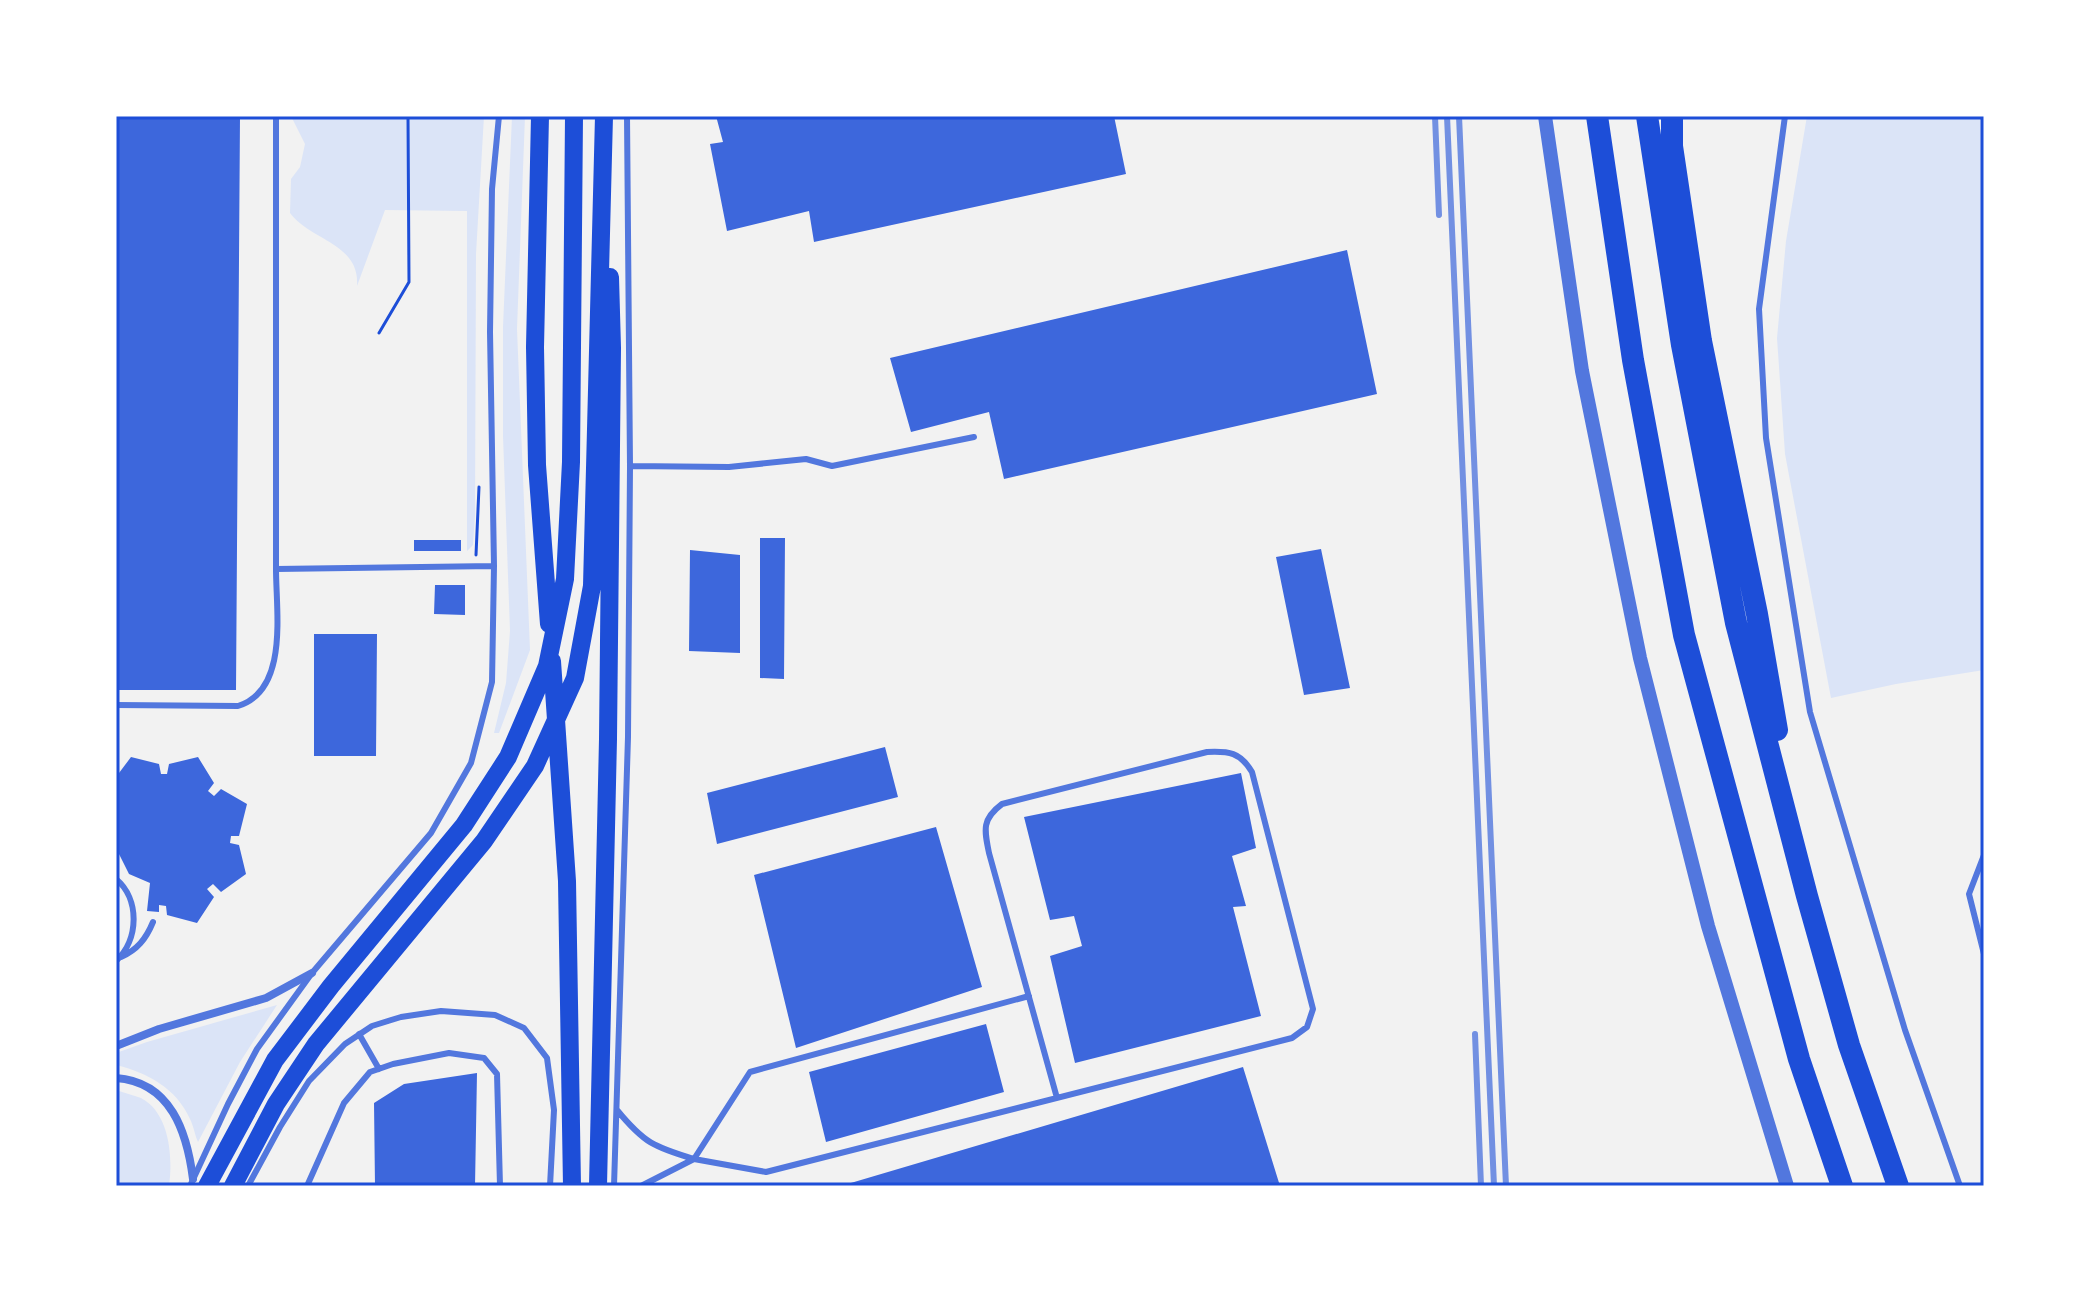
<svg xmlns="http://www.w3.org/2000/svg" width="2100" height="1302" font-family="Georgia,serif">
<style>
.green{fill:#dbe4f7}
.building{fill:#3d67dc}
.lines{fill:none;stroke-linecap:round;stroke-linejoin:round}
.path{stroke:#1d4ed8;stroke-width:3}
.service{stroke:#5277de;stroke-width:6}
.minor{stroke:#5277de;stroke-width:8}
.tertiary{stroke:#5277de;stroke-width:14}
.primary{stroke:#1d4ed8;stroke-width:18}
.motorway{stroke:#1d4ed8;stroke-width:22}
.rail{stroke:#7290e2;stroke-width:6}
.neatline{fill:none;stroke:#1d4ed8;stroke-width:3}
</style>
<rect width="100%" height="100%" fill="#f2f2f2"/>
<!-- green -->
<path class="green" d="M291 116H484L476 254 475 515 473 545 467 551V211L385 210 357 286C360 243 311 241 290 213L291 179 300 167 305 144Z
M512 116H525L517 329 530 650 499 733H494L506 683 510 631 503 436V327Z
M1807 116H1984V670L1896 684 1831 698 1785 454 1777 338 1786 241Z
M277 1005 240 1062 198 1142C195 1136 194 1127 190 1119 176 1088 148 1073 116 1065V1053L147 1042Z
M116 1090C124 1093 133 1095 141 1098 170 1113 173 1158 169 1186H116Z"/>
<!-- building -->
<path class="building" d="M116 116H240L236 690H116Z
M716 116H1114L1126 174 814 242 809 211 727 231 710 144 723 142Z
M1347 250 1377 394 1004 479 989 412 911 432 890 358Z
M760 538H785L784 679 760 678Z
M414 540H461V551H414Z
M1321 549 1350 688 1304 695 1276 557Z
M690 550 740 555V653L689 651Z
M435 585H465V615L434 614Z
M314 634H377L376 756H314Z
M885 747 898 797 717 844 707 793Z
M131 757 159 764 161 774H167L169 764 198 757 214 783 208 791 214 796 221 789 247 804 239 836H231L230 843 239 845 246 874 221 892 213 884 207 889 214 897 197 923 167 915 166 906 159 905V912L147 911 150 883 129 874 119 854H116V793L119 789 116 785V777Z
M1241 773 1256 848 1232 856 1246 906 1233 907 1261 1016 1075 1063 1050 956 1082 946 1074 916 1050 920 1024 817Z
M936 827 982 987 796 1048 754 875Z
M986 1024 1004 1092 826 1142 809 1072Z
M1243 1067 1280 1186H844V1185Z
M477 1073 475 1186H375L374 1103 404 1084Z"/>
<g class="lines">
<!-- path -->
<path class="path" d="M379 333 409 282 408 116
M476 555 479 487"/>
<!-- service -->
<path class="service" d="M276 116V569L494 566
M1785 116 1759 309 1766 438 1810 712 1905 1030 1960 1186
M630 466 729 467 806 459 832 466 974 437
M116 705 238 706C289 690 276 612 276 569
M1984 855 1969 894 1984 954
M116 879C140 899 139 940 116 961
M121 957C137 950 146 939 153 922
M1029 996 750 1072 694 1159 766 1172 1292 1038 1307 1027 1313 1009 1252 772C1240 752 1229 751 1207 752L1002 804C982 819 984 829 989 853L1057 1098
M359 1034 379 1069
M617 1110C644 1143 654 1147 694 1159L641 1186
M190 1186 228 1104 257 1049 312 973 431 833 471 763 492 682 494 566 490 332 492 189 499 116
M248 1186 280 1127 309 1081 345 1044 372 1026 401 1017 441 1011 495 1015 524 1028 547 1058 554 1110 550 1186
M307 1186 344 1103 370 1072 393 1064 449 1053 484 1058 497 1074 500 1186
M614 1186 628 737 630 466 627 116"/>
<!-- minor -->
<path class="minor" d="M116 1046 159 1029 266 998 312 973
M116 1078C171 1082 187 1132 193 1179"/>
<!-- tertiary -->
<path class="tertiary" d="M1545 116 1582 371 1640 658 1708 926 1787 1186"/>
<!-- primary -->
<path class="primary" d="M540 116 535 347 537 465 549 624
M552 661 567 881 572 1186
M207 1186 275 1060 331 986 464 825 508 757 547 666 565 579 571 462 574 116
M233 1186 276 1104 316 1044 484 841 535 766 575 678 592 586 604 116
M598 1186 608 739 612 348 610 277"/>
<!-- motorway -->
<path class="motorway" d="M1597 116 1633 360 1684 635 1799 1059 1842 1186
M1647 116 1682 345 1736 623 1807 896 1849 1045 1898 1186
M1672 116V146L1701 341 1757 614 1777 730"/>
<!-- rail -->
<path class="rail" d="M1435 116 1439 215
M1447 116 1494 1186
M1459 116 1506 1186
M1475 1034 1481 1186"/>
</g>
<!-- border -->
<rect width="2100" height="1302" fill="none" stroke="#ffffff" stroke-width="236"/>
<rect x="118" y="118" width="1864" height="1066" class="neatline"/>
</svg>
